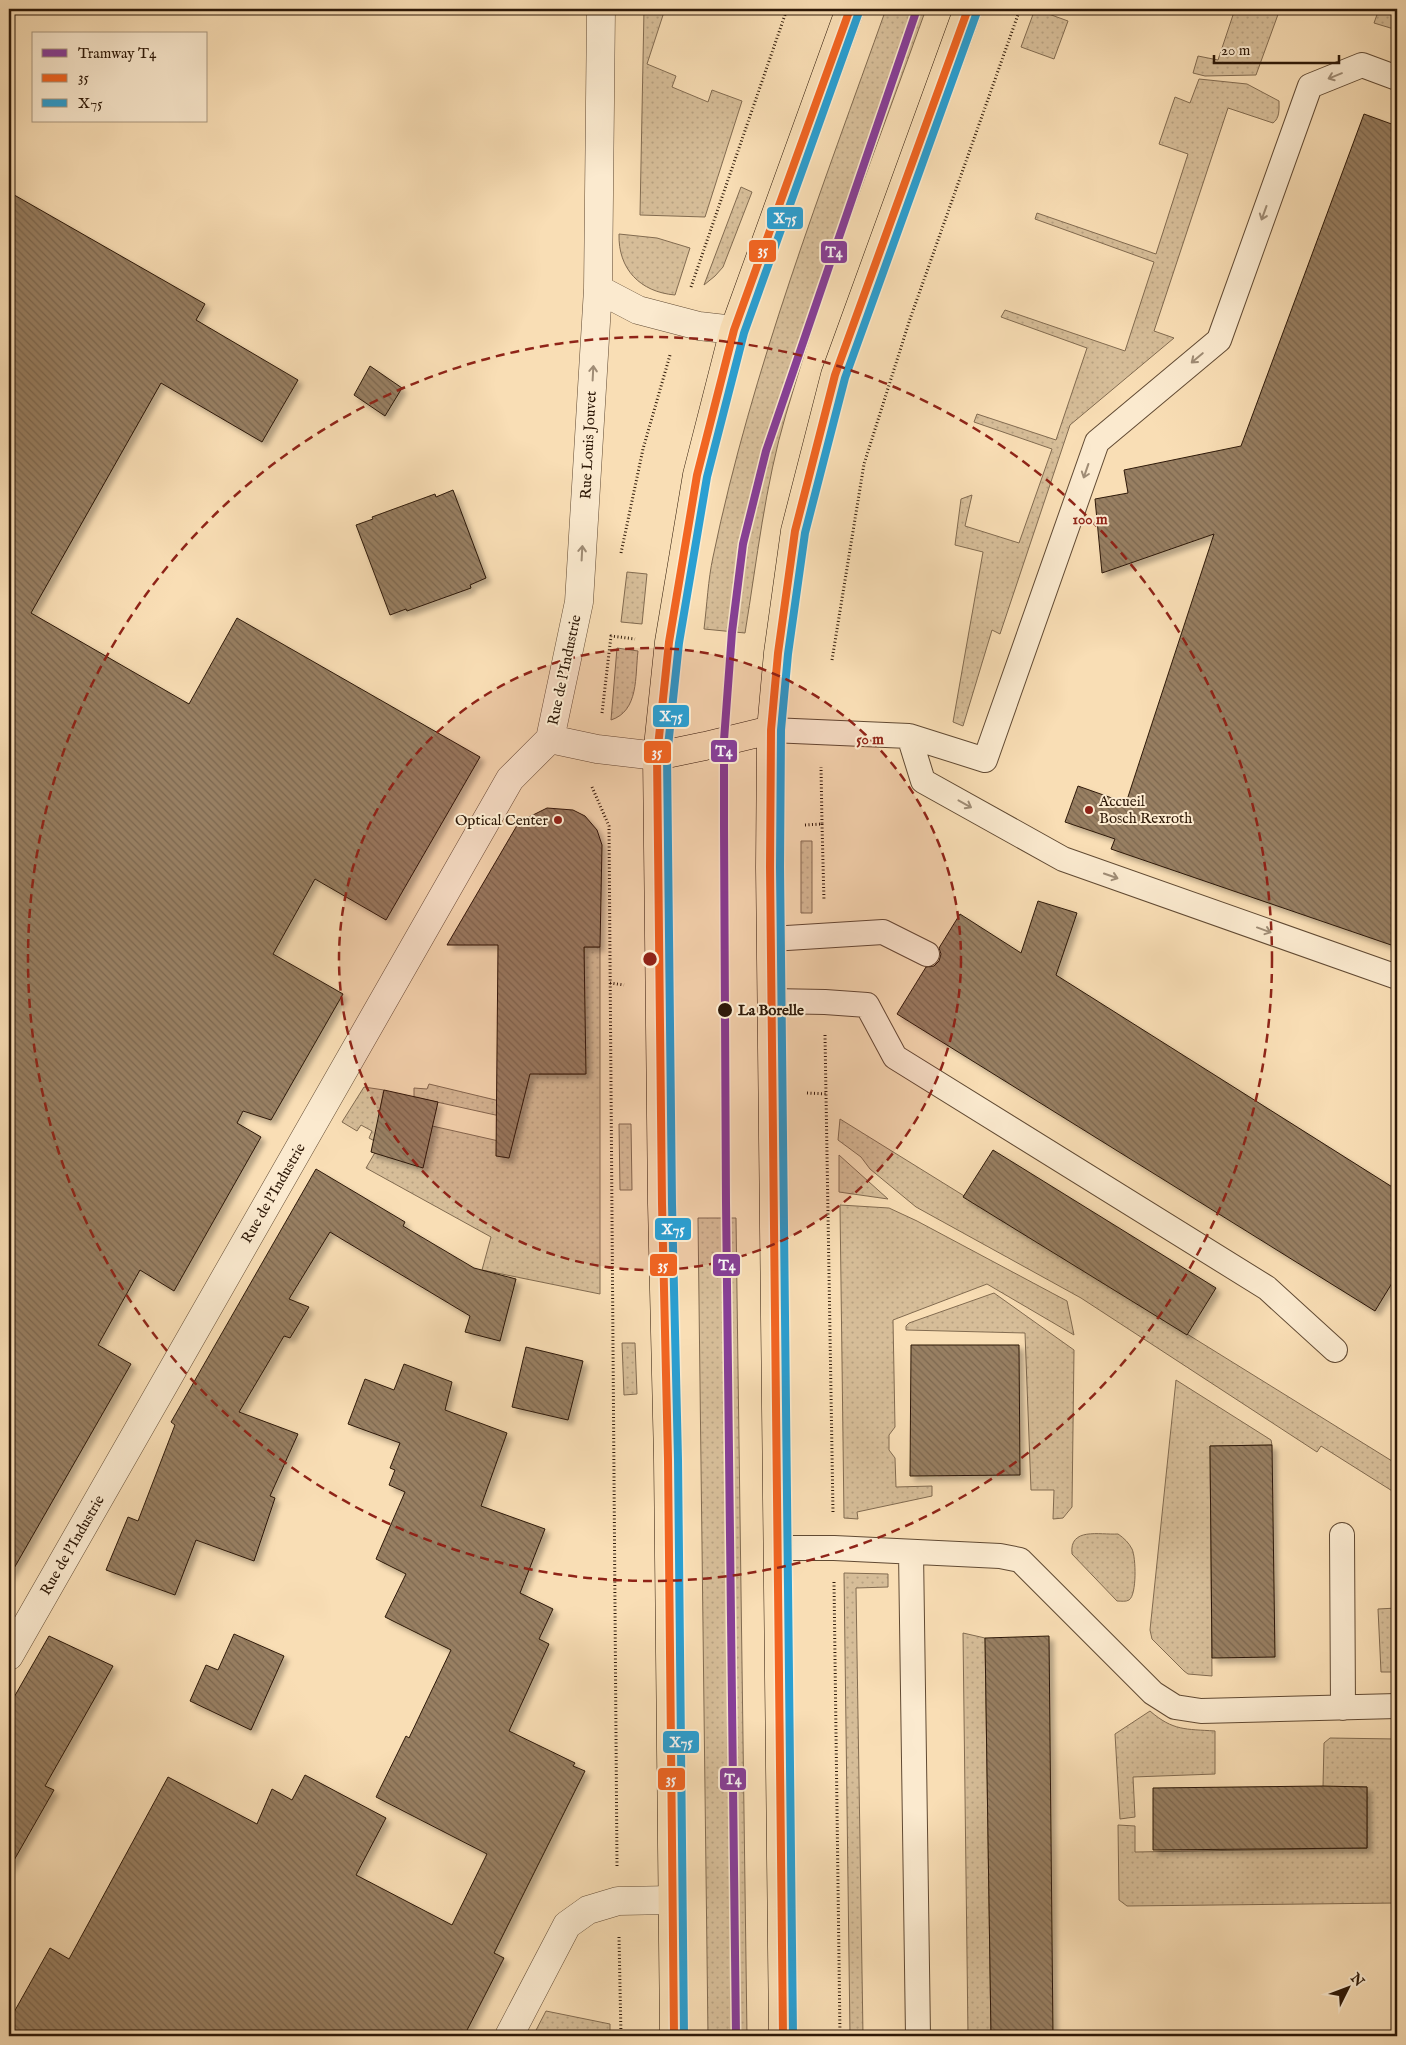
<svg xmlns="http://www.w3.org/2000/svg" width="1406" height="2045" font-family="'IM FELL English',serif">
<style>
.green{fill:url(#green-dots);stroke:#826b50}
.building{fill:url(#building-back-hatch);stroke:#2e1908;filter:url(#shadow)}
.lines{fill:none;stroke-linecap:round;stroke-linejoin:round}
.lane-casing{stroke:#614a33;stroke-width:26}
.street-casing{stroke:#614a33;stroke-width:29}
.primary-casing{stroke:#2e1908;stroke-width:29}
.path{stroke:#2e1908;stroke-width:3;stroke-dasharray:1 2.5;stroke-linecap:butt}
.lane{stroke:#fbeacf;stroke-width:24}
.street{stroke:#fbeacf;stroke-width:28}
.primary{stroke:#f9deb5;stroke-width:28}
.bus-1-casing{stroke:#fbeacf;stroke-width:11}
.bus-2-casing{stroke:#fbeacf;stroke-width:11}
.bus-1{stroke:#f26522;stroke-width:8}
.bus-2{stroke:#2a9fd2;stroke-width:8}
.tram-1-casing{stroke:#fbeacf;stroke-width:11}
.tram-1{stroke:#873f98;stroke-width:8}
.oneway{stroke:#9f8c75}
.ring{fill:none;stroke:#8f2418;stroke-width:2.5;stroke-dasharray:9 6}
.poi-dot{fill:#8f2418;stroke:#fbeacf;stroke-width:2}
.stop-dot{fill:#2e1908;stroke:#fbeacf;stroke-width:2}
.labels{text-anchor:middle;stroke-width:4;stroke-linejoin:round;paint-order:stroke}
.street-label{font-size:15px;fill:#2e1908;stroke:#fbeacf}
.poi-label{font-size:15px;fill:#2e1908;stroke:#fbeacf;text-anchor:start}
.stop-label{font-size:15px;font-weight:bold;fill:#2e1908;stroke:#fbeacf;text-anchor:start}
.centre{fill:#8f2418;stroke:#fbeacf;stroke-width:2.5}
.ring-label{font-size:15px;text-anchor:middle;font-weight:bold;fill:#8f2418;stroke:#fbeacf;stroke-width:4;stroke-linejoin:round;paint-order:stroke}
.line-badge{stroke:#fbeacf;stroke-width:2}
.badge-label{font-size:14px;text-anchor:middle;font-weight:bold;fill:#fff}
</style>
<defs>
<pattern id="green-dots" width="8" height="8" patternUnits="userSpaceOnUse" patternTransform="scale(1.25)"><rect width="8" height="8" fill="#d6bd98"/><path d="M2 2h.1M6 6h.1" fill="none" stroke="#b8a282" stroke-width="1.8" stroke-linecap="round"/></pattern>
<pattern id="building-back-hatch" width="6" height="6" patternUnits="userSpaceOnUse" patternTransform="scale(1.25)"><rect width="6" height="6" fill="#987f62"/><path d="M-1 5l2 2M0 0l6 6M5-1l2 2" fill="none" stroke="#7c674f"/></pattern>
<filter id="shadow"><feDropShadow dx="4.5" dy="4.5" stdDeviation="2.5" flood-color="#0004"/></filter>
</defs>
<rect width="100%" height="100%" fill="#f9deb5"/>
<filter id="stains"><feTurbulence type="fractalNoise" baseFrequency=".004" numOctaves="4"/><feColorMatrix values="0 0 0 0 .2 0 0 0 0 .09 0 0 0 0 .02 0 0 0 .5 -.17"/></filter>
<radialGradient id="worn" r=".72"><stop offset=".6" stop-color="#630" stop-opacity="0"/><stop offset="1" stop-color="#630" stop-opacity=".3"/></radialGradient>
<!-- green -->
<path class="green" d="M644 9H665L647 64 676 76 672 87 708 102 712 90 742 101 705 217 640 215Z
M886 9H926C878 143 826 277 786 414 765 485 757 560 745 633L704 629C707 605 708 580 713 557 752 369 822 189 886 9Z
M1035 9 1068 21 1054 59 1021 47Z
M1235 9H1280L1256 75 1205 76 1193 73 1198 56 1218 60Z
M1379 9H1397V30L1374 23Z
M1199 79 1247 84 1279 101C1279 109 1280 118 1273 123L1228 108 1154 331 1174 338 1070 425 1000 634 992 630 963 726 953 722 983 552 955 545 961 499 972 495 965 526 1019 543 1052 449 974 422 977 414 1056 440 1087 348 1001 317 1005 310 1125 351 1154 262 1035 219 1037 213 1156 254 1188 154 1159 144 1175 97 1190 103Z
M741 187 752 192 723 267 715 276 704 285Z
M619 234 657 238 690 248 675 295C640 292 618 269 619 234Z
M627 572 647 574 642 624 621 622Z
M617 648 638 651C635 676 639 711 611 720Z
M801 841H812V913H801Z
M584 947H600V1294L482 1270 491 1237 366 1168 380 1144 369 1138 372 1131 361 1125 357 1131 342 1122 364 1087 384 1090 379 1114 512 1144 518 1120 414 1097V1088L427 1089 429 1084 512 1104V1075L538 1063 539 1074H585Z
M840 1119 1392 1461 1394 1459 1397 1461V1494L1321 1446 1317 1452 1081 1298 916 1207 870 1169 861 1157 838 1140Z
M619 1124H631L632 1190H620Z
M839 1155 888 1199 839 1192Z
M840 1205 889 1208 917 1221 1067 1301 1074 1335 987 1284 893 1320 895 1427 889 1435V1450L895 1458 896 1487 932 1486V1496L857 1512 858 1519 844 1518Z
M698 1218H736L747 2036H708Z
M994 1293 1074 1350 1072 1507 1063 1518 1053 1519 1054 1490H1031L1025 1333 906 1330V1326L909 1323Z
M622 1343H635L637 1394 624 1395Z
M1176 1380 1271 1440 1272 1445 1210 1446 1212 1676 1188 1674 1184 1671 1152 1639 1150 1630Z
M1118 1534C1124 1538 1129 1543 1132 1549 1136 1557 1137 1595 1129 1600 1126 1602 1121 1601 1117 1601L1072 1554C1069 1527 1099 1535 1118 1534Z
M844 1573 888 1574V1587L856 1588 863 2036H850Z
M1397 1608V1672H1381L1378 1609Z
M963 1633 985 1638 991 2036H968Z
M1150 1711C1173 1731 1186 1729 1215 1731V1774L1133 1777 1135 1817 1120 1819 1115 1734Z
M1330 1738 1397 1739V1903L1127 1906 1119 1900 1118 1825 1135 1826V1852L1367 1848V1787H1323L1324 1743Z
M546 2011 610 2024V2036H533Z"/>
<!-- building -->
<path class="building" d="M1364 114 1397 126V947L1111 849 1115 839 1065 822 1078 786 1126 803 1214 534 1102 573 1095 499 1128 493 1124 470 1241 446Z
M9 192 205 304 196 320 298 380 262 442 161 383 31 613 189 704 237 618 480 757 386 920 315 879 273 954 343 994 271 1120 243 1111 237 1123 261 1137 174 1291 140 1270 98 1345 131 1364 9 1577Z
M370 366 402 388 385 416 354 395Z
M453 490 486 578 470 585 471 588 407 611 406 609 390 615 356 525 373 519 372 517 435 494 436 497Z
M547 808 573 810 585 816 597 830 602 845 600 947H584L586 1074H530L509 1158 496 1156 498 945H447L519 822Z
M1038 901 1077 913 1056 975 1397 1190V1275L1375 1311 897 1014 926 967 934 966 939 961 941 954 939 948 960 914 1021 953Z
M384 1090 438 1102 423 1168 371 1152Z
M993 1150 1216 1288 1187 1335 963 1197Z
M316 1169 405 1222 403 1226 474 1268 516 1279 500 1341 465 1332 470 1316 330 1232 289 1299 309 1307 290 1338 284 1336 239 1412 298 1434 270 1496 275 1498 254 1561 196 1540 175 1595 106 1570 128 1517 138 1521 175 1425 171 1422Z
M911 1345H1019L1020 1475 910 1476Z
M526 1347 583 1361 568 1420 512 1407Z
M404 1364 452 1382 445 1410 507 1433 481 1506 545 1529 520 1593 553 1609 539 1639 549 1644 509 1731 575 1763 573 1766 585 1771 494 1953 504 1958 464 2036H9V2021L50 1948 69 1959 168 1777 257 1824 272 1789 292 1800 305 1775 386 1818 356 1875 452 1925 487 1854 376 1797 406 1736 409 1738 451 1650 385 1617 406 1574 376 1559 405 1492 389 1485 395 1470 390 1468 400 1443 348 1424 365 1379 394 1390Z
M1272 1445 1275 1657 1212 1658 1210 1446Z
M234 1634 284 1656 251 1730 190 1701 206 1665 218 1670Z
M49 1636 113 1666 45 1786 54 1790 9 1869V1706Z
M1049 1636 1053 2036H991L985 1638Z
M1323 1786 1367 1787V1848L1153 1850V1788Z"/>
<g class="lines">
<!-- lane casing -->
<g class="lane-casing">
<path id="lane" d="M771 730 909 736 923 781 1063 859 1397 977
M909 736 985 760 1097 442 1219 340 1310 86 1362 65 1397 78
M771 939 883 932 927 954
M772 1001 825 1002 867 1005 895 1057 1267 1288 1335 1350
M1342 1535 1343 1708
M778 1548H834L1000 1556 1020 1560 1153 1693 1175 1707 1201 1711 1397 1706
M911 1552 918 2036"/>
</g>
<!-- street casing -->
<g class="street-casing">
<path id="street" d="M598 289 638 310 699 326 734 330
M550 739 597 749 657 756
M9 1656 510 779 550 739 579 602 598 289 601 9
M509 2036 567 1925 588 1910 618 1901 673 1900"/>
</g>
<!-- primary casing -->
<g class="primary-casing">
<path id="primary" d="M657 756 705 746 771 730
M674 2036 668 1459 662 1204 657 756 669 642 697 475 734 330 850 9
M783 2036 770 867 771 730 778 653 795 531 835 375 968 9"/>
</g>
<!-- path -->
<path class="path" d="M691 287 787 9
M621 553 643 449 670 355
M832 660 864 464 910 319 1020 9
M602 713 611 636 635 639
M592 787 609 826 617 1866
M822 824 824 901
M805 825 822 824 821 767
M610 983 624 985
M825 1035 833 1513
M807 1093 827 1094
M834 1582 840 2036
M619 1937 621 2036"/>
<!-- lane -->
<use href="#lane" class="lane"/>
<!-- street -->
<use href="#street" class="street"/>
<!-- primary -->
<use href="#primary" class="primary"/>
<!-- bus-1 casing -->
<g class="bus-1-casing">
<path id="bus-1" d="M674 2036 668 1459 662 1204 657 756 669 642 697 475 734 330 850 9
M783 2036 770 867 771 730 778 653 795 531 835 375 968 9"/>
</g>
<!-- bus-2 casing -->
<g class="bus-2-casing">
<path id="bus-2" d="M684 2036 678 1459 672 1204 667 756 679 643 707 477 744 333 859 12
M793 2036 780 867 781 730 788 654 805 533 845 378 977 12"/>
</g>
<!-- bus-1 -->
<use href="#bus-1" class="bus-1"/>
<!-- bus-2 -->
<use href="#bus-2" class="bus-2"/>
<!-- tram-1 casing -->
<g class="tram-1-casing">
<path id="tram-1" d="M736 2036 726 1202 724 827V740L732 632 743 544 766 451 917 9"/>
</g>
<!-- tram-1 -->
<use href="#tram-1" class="tram-1"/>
</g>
<!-- one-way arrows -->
<defs><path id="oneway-shaft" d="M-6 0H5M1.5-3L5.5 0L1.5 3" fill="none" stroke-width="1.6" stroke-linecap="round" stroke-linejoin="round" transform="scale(1.25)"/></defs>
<g class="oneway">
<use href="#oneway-shaft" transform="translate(1335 76) rotate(158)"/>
<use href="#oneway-shaft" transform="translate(1264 213) rotate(110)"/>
<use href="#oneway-shaft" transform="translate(1197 358) rotate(140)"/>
<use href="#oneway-shaft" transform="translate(593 373) rotate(-87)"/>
<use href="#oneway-shaft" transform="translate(1086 471) rotate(109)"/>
<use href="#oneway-shaft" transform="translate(582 553) rotate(-87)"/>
<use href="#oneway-shaft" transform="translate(965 804) rotate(29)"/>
<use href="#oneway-shaft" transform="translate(1111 876) rotate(19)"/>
<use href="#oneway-shaft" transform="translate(1264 930) rotate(20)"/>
</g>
<!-- distance rings -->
<circle cx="650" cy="959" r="311" fill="#8f2418" fill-opacity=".12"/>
<g class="ring">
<circle cx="650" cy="959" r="311"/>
<circle cx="650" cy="959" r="622"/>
</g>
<!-- markers -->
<g class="poi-dot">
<circle cx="1089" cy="810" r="5"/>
<circle cx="558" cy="820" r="5"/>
</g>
<circle class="stop-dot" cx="725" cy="1010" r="8"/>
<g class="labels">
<!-- street labels -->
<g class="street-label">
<text transform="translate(588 445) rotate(-87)" y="5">Rue Louis Jouvet</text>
<text transform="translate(564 670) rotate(-78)" y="5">Rue de l'Industrie</text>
<text transform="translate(273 1193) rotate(-60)" y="5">Rue de l'Industrie</text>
<text transform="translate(72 1545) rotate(-60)" y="5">Rue de l'Industrie</text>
</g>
<!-- poi labels -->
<g class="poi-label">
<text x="1099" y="806">Accueil<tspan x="1099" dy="17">Bosch Rexroth</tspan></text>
<text x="548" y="825" text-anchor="end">Optical Center</text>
</g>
<!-- stop labels -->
<g class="stop-label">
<text x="738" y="1015">La Borelle</text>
</g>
</g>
<circle cx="650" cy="959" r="8" class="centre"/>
<g class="ring-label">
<text x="1090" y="524">100 m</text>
<text x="870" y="744">50 m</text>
</g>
<g class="line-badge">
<rect x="766" y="206" width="38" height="24" rx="5" fill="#2a9fd2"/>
<rect x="748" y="239" width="29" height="24" rx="5" fill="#f26522"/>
<rect x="820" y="240" width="28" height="24" rx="5" fill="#873f98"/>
<rect x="652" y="704" width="38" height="24" rx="5" fill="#2a9fd2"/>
<rect x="710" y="739" width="28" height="24" rx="5" fill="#873f98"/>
<rect x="643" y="740" width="29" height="24" rx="5" fill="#f26522"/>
<rect x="654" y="1217" width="38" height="24" rx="5" fill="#2a9fd2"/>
<rect x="712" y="1253" width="29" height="24" rx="5" fill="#873f98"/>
<rect x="649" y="1253" width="29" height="24" rx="5" fill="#f26522"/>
<rect x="662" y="1730" width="38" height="24" rx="5" fill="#2a9fd2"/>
<rect x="719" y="1767" width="28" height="24" rx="5" fill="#873f98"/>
<rect x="657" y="1767" width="29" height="24" rx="5" fill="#f26522"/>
</g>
<g class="badge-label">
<text x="785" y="223">X75</text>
<text x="763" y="255">35</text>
<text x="834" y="257">T4</text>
<text x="671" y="721">X75</text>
<text x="724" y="756">T4</text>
<text x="657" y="757">35</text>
<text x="673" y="1234">X75</text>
<text x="727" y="1270">T4</text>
<text x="663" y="1270">35</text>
<text x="681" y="1747">X75</text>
<text x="733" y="1784">T4</text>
<text x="671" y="1784">35</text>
</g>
<!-- margin -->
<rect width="1406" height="2045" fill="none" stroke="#f9deb5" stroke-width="30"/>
<rect x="10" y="10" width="1386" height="2025" fill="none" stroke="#2e1908" stroke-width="2.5"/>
<rect x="15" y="15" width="1376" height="2015" fill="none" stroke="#2e1908"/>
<!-- legend -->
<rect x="32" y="32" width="175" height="90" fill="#fbeacf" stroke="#a9967f"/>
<rect x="42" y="49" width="25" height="8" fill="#873f98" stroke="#a9967f"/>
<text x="78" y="58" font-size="15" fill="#2e1908">Tramway T4</text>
<rect x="42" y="74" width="25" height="8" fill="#f26522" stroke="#a9967f"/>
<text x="78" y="82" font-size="15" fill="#2e1908">35</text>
<rect x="42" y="99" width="25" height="8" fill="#2a9fd2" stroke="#a9967f"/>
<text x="78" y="108" font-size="15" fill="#2e1908">X75</text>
<!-- north arrow -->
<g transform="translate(1348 1988) rotate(48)" stroke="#fbeacf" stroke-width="4" paint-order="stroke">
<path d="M0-4L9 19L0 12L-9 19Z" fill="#2e1908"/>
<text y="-8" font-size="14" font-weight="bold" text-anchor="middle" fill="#2e1908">N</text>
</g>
<!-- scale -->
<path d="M1214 55v8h125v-8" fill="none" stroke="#2e1908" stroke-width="2.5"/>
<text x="1221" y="55" font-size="15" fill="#2e1908" stroke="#fbeacf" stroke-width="4" paint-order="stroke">20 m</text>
<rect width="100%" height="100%" filter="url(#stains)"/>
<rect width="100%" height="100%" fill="url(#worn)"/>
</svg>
